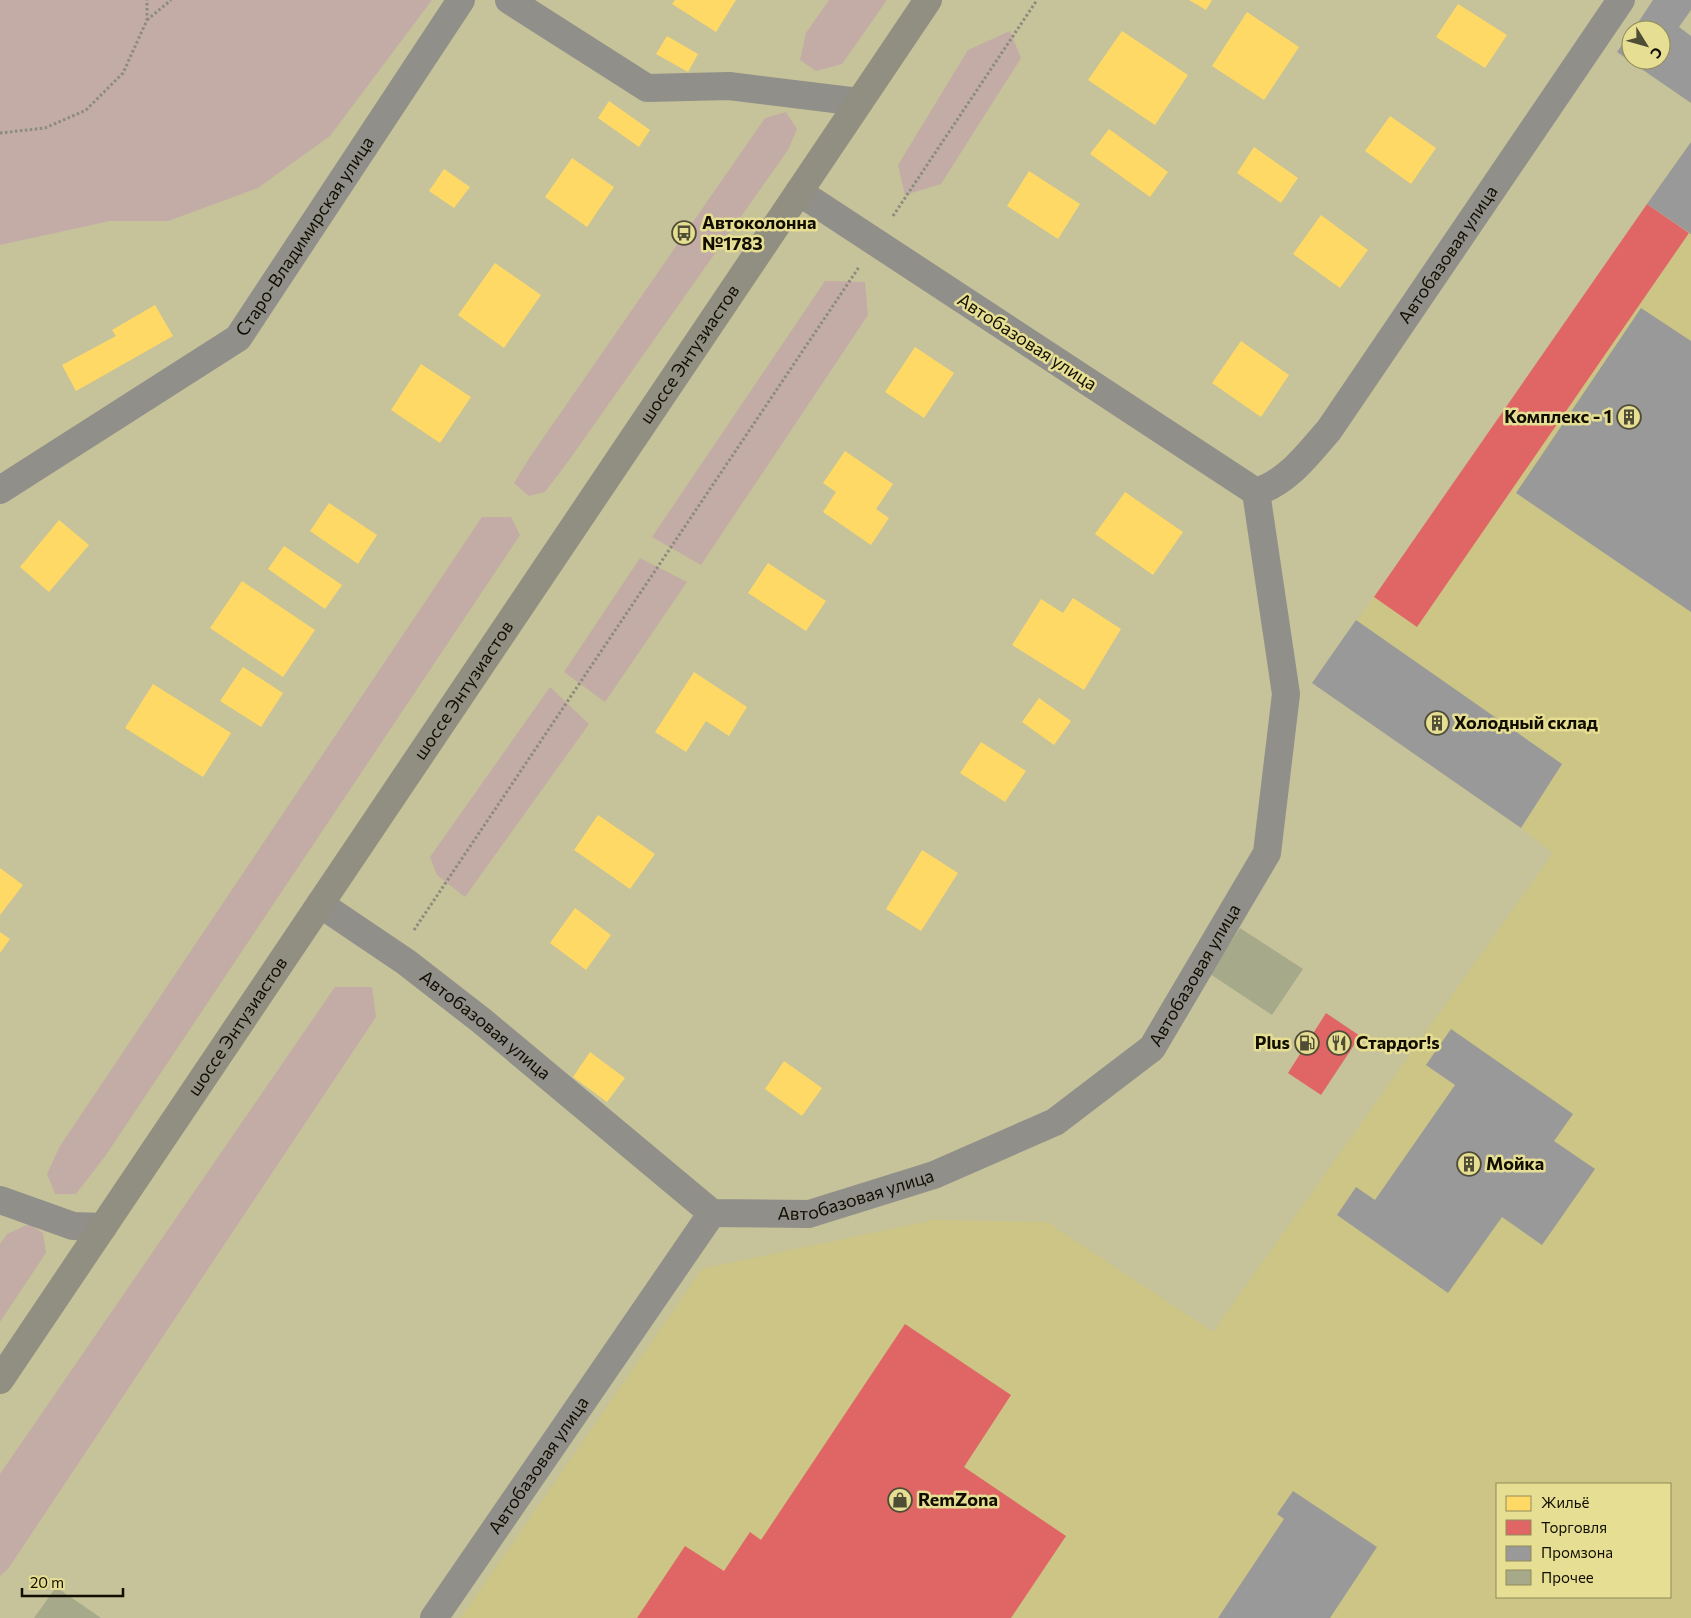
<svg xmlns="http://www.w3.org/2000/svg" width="1691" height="1618" font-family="Commissioner,sans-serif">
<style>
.built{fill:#ccc585;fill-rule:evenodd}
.green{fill:#c3aca6}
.homes{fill:#ffd966}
.shops{fill:#e06666}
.industry{fill:#999}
.building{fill:#a7aa8a}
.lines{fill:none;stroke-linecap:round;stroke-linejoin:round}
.path{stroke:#8b8b7e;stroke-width:3;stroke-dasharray:2.5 2.5;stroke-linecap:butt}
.minor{stroke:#908f8a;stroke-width:28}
.major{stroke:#918f82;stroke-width:28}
.labels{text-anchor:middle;stroke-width:5;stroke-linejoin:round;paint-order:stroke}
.poi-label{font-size:18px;font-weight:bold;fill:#110e00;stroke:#e6de93;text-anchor:start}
.street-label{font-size:18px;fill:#110e00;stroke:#e6de93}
</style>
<rect width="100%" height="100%" fill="#c6c299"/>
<!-- built -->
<path class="built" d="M1691 142V1618H461L702 1269 933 1220 1047 1222 1213 1332 1553 853 1521 828 1312 683 1374 597ZM1497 1484H1670V1597H1497Z"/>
<!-- green -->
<path class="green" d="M0 0H432L330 136 258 188 168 221H110L0 245Z
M829 0H887L842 64 816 71 800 60 806 33Z
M1010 31 1021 58 941 184 905 195 898 165 968 50Z
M786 112 797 129 788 150 567 463 545 492 529 496 514 483 530 457 765 118Z
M825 281 865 282 868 315 701 565 652 537Z
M482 517H511L520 535 106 1155 76 1194H55L47 1174 60 1146Z
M640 558 687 582 605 702 564 672Z
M550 687 589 724 465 897 437 875 430 857Z
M335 987H372L376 1017 8 1569 0 1576V1474Z
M29 1224 43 1233 46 1253 0 1322V1244L7 1234Z"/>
<!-- homes -->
<path class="homes" d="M675 0H736L716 32 672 4Z
M1189 0H1212L1206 10Z
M1458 4 1507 35 1485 68 1436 37Z
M1247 12 1299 47 1264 100 1212 66Z
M1122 31 1188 75 1155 125 1088 80Z
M667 36 698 54 688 72 656 54Z
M609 101 650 130 639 147 598 118Z
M1390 116 1436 148 1411 184 1365 151Z
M1109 129 1168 172 1150 197 1090 154Z
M1254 147 1298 178 1281 203 1237 173Z
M572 158 614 187 587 227 545 197Z
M444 169 470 187 454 208 429 191Z
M1029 171 1080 204 1058 239 1007 206Z
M1321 215 1368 250 1340 288 1293 254Z
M495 263 541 295 504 348 458 315Z
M155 305 173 336 76 391 62 365 116 336 112 330Z
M1241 341 1289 375 1261 417 1212 383Z
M915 347 954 373 924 418 885 392Z
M421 364 471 397 440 443 391 410Z
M845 451 893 484 876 509 889 518 871 545 823 512 836 492 823 483Z
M1125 492 1183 532 1153 575 1095 534Z
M329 503 377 535 358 564 310 531Z
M59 520 89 545 49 592 20 567Z
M284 546 342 585 325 609 268 569Z
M768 563 826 601 806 631 748 593Z
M242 581 315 630 283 677 210 628Z
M1073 598 1121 629 1084 690 1012 645 1041 599 1063 613Z
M243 667 283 693 261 727 220 701Z
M694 672 747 707 729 736 706 721 686 752 655 732Z
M153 684 231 733 203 777 125 728Z
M1039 698 1071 721 1054 745 1022 722Z
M981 742 1026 771 1005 802 960 773Z
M598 815 655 854 630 889 574 850Z
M922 850 958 873 921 931 886 909Z
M0 868 23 885 0 915Z
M575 908 611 935 586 970 550 943Z
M0 932 10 939 0 953Z
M590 1052 625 1078 607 1102 573 1077Z
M784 1061 822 1088 802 1116 765 1089Z"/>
<!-- shops -->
<path class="shops" d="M1647 204 1689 233 1417 627 1374 597Z
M1326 1013 1360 1036 1321 1095 1288 1073Z
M905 1324 1011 1395 964 1467 1066 1536 1011 1618H637L685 1546 724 1571 750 1532 761 1540Z"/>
<!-- industry -->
<path class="industry" d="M1653 0H1691V10L1679 27 1691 36V103L1617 52 1631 32V60H1661V30H1633Z
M1691 142V234L1647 204Z
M1641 308 1691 341V612L1516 493Z
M1356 620 1562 764 1521 828 1312 683Z
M1451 1029 1573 1114 1554 1141 1595 1169 1542 1245 1502 1217 1448 1293 1337 1215 1356 1187 1375 1200 1455 1085 1426 1065Z
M1293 1491 1377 1547 1330 1618H1218L1284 1519 1277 1514Z"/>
<!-- building -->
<path class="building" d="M1240 928 1303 969 1272 1015 1210 974Z
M56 1587 101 1618H34Z"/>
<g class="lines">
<!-- path -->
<path class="path" d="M147 20 171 0
M0 133 45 128 86 110 123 73 147 20V0
M893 216 1037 0
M414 930 859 267"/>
<!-- minor -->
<g class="minor">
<path d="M509 0 647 88 729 86 859 102"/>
<path id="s1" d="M0 490 238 338 461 0"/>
<path id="s2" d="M1256 492C1288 482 1308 454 1329 430L1621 0"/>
<path id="s3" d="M320 904 406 962 482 1021 712 1213 809 1214 934 1175 1055 1122 1152 1048 1267 853 1286 694 1256 492 799 192"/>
<path d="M0 1200 73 1226 103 1227"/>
<path id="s4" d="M434 1618 712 1213"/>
</g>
<!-- major -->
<path class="major" id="s5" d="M0 1380 928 0"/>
</g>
<!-- icons -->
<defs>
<g id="bus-ring" transform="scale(1.25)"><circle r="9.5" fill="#e6de93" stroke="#504d36" stroke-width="1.5"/><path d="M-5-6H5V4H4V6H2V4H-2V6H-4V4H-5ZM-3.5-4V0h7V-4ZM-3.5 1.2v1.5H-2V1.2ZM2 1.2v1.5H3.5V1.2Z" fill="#504d36"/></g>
<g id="building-ring" transform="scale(1.25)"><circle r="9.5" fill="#e6de93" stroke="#504d36" stroke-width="1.5"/><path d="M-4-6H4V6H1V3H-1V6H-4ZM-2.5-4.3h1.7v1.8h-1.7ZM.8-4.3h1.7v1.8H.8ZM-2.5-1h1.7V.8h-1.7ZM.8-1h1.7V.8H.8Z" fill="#504d36"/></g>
<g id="fuel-ring" transform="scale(1.25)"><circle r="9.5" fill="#e6de93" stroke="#504d36" stroke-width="1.5"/><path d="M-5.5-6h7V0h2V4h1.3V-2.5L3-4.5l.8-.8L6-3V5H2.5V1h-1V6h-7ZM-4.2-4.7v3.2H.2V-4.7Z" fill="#504d36"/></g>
<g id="restaurant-ring" transform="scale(1.25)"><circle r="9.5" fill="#e6de93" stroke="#504d36" stroke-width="1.5"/><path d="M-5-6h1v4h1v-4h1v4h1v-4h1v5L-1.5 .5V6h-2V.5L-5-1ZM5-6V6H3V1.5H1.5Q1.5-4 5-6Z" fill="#504d36"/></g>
<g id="shop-ring" transform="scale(1.25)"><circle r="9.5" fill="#e6de93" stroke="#504d36" stroke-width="1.5"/><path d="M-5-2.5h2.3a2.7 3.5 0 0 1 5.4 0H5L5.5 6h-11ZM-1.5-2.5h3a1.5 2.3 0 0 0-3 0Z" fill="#504d36"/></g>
</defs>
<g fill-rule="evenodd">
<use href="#bus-ring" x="684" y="233"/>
<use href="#building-ring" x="1629" y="417"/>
<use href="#building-ring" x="1437" y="723"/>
<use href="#fuel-ring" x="1307" y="1043"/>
<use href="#restaurant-ring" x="1339" y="1043"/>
<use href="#building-ring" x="1469" y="1164"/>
<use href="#shop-ring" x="900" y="1500"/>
</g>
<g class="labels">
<!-- poi labels -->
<g class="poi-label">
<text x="702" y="229">Автоколонна<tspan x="702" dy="21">№1783</tspan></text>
<text x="1612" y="423" text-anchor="end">Комплекс - 1</text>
<text x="1454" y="729">Холодный склад</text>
<text x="1290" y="1049" text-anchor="end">Plus</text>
<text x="1356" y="1049">Стардог!s</text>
<text x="1486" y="1170">Мойка</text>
<text x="918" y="1506">RemZona</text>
</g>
<!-- street labels -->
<g class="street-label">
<text dy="6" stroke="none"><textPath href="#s1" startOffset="404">Старо-Владимирская улица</textPath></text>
<text dy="6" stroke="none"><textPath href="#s2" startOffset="309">Автобазовая улица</textPath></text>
<text transform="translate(1027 342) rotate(33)" y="6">Автобазовая улица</text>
<text dy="6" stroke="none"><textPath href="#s5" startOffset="1236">шоссе Энтузиастов</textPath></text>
<text dy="6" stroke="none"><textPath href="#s5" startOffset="831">шоссе Энтузиастов</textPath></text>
<text dy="6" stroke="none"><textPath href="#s3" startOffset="1066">Автобазовая улица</textPath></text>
<text dy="6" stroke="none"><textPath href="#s3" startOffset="205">Автобазовая улица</textPath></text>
<text dy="6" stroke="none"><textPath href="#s5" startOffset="426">шоссе Энтузиастов</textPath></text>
<text dy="6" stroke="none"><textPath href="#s3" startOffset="646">Автобазовая улица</textPath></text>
<text dy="6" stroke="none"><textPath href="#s4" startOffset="185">Автобазовая улица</textPath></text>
</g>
</g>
<!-- legend -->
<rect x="1496" y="1483" width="175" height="115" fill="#e6de93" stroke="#918b58"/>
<rect x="1506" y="1496" width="25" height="15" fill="#ffd966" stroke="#918b58"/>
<text x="1541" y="1508" font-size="15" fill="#110e00">Жильё</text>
<rect x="1506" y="1520" width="25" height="15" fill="#e06666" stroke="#918b58"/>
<text x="1541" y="1533" font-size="15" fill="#110e00">Торговля</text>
<rect x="1506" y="1546" width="25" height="15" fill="#999999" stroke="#918b58"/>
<text x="1541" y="1558" font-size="15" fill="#110e00">Промзона</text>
<rect x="1506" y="1570" width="25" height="15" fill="#a7aa8a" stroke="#918b58"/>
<text x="1541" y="1583" font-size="15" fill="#110e00">Прочее</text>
<!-- north arrow -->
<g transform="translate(1646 45) rotate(127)"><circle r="24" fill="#e6de93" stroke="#918b58"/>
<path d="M0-4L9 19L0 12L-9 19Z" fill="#504d36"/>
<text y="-8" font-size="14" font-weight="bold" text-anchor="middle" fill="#110e00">С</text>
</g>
<!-- scale -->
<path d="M22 1588v8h101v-8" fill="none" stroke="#110e00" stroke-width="2.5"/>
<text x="30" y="1588" font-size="15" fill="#110e00" stroke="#e6de93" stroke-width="4" paint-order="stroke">20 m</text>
</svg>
